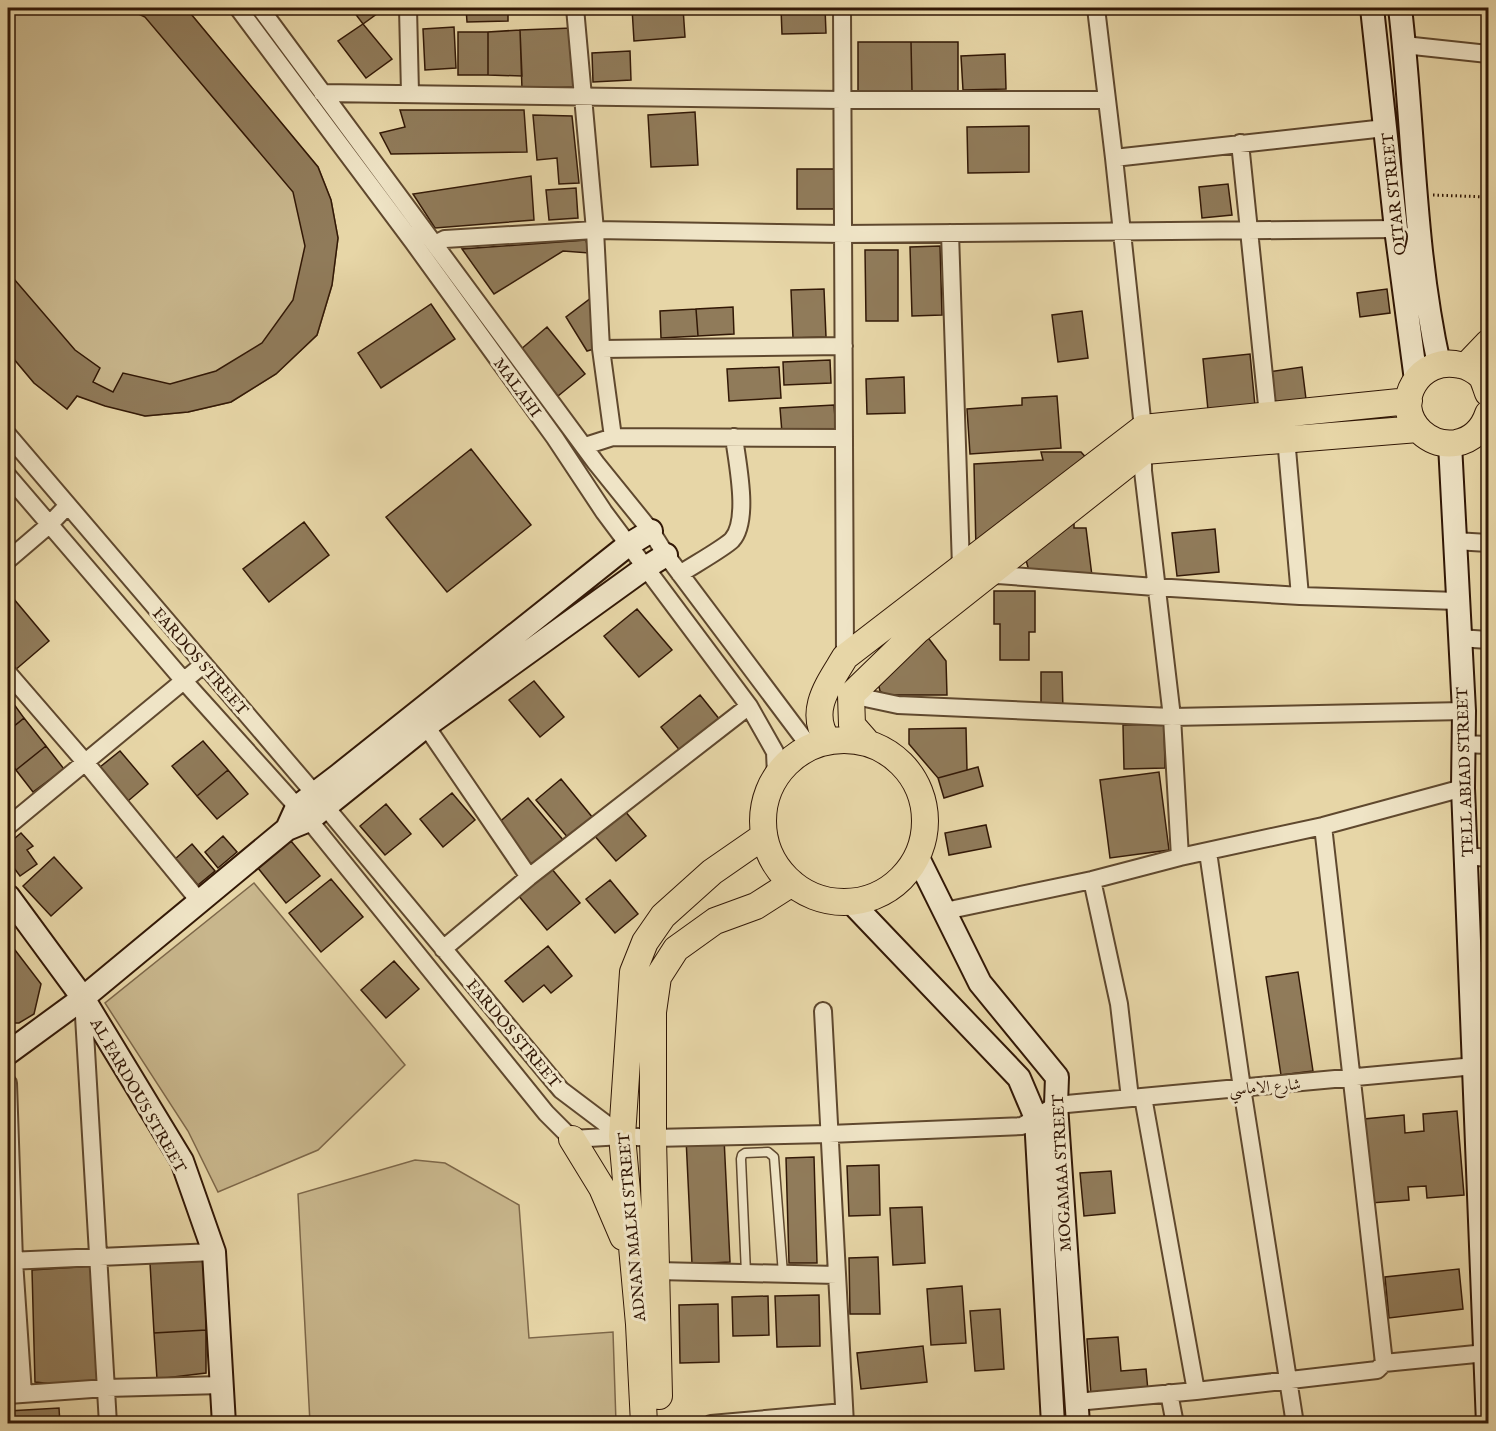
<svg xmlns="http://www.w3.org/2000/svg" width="1496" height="1431" font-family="'IM FELL English',Amiri,serif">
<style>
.green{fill:#c8b68c;stroke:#7d6749;stroke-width:1.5}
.building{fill:#907b5a;stroke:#321806;stroke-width:1.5}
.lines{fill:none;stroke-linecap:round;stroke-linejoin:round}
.lane-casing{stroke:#5f482e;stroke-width:11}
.street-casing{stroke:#5f482e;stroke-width:20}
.secondary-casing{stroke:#321806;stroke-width:26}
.primary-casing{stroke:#321806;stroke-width:28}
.path{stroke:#321806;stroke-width:3;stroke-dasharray:1.5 3;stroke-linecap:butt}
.lane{stroke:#efe4c6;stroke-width:8}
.street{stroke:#efe4c6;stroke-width:16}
.secondary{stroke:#efe4c6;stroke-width:22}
.primary{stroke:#e7d6a7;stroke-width:26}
.labels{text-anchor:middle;stroke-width:6;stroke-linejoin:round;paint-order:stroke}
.street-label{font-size:16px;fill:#321806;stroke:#efe4c6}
</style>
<rect width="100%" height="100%" fill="#e7d6a7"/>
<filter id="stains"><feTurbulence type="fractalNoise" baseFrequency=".00333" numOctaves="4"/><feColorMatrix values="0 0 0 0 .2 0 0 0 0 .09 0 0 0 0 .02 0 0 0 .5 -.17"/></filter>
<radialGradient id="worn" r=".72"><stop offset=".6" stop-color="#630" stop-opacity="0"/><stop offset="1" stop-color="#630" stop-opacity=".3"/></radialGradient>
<!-- green -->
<path class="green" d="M8 8H186L318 167 331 200 338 238 332 285 317 335 276 374 231 402 188 412 145 416 77 396 67 409 34 383 8 352Z
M254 883 405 1065 318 1150 218 1192 188 1131 105 1003Z
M415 1160 445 1163 519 1205 529 1338 613 1332 616 1423H310L298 1194Z"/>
<!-- building -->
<path class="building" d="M126 8H186L318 167 331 200 338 238 332 285 317 335 276 374 231 402 188 412 145 416 105 406 77 396 67 409 34 383 8 352V272L75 350 100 368 93 382 113 392 123 373 170 384 216 371 262 343 293 300 305 246 293 192 145 17Z
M351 8H385L363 24Z
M466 8H508V21L467 22Z
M632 8H683L685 37 634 41Z
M781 8H825L826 33 782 34Z
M363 24 392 59 366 78 338 41Z
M454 27 456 68 425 70 423 29Z
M572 28 574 87 522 89 520 30Z
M520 30 522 76 488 75V32Z
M458 32H488V75H458Z
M858 42H911L912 91 858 92Z
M911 42H958V91H912Z
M630 51 631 80 593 82 592 53Z
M1005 54 1006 89 963 90 961 56Z
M400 110H524L527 152 391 154 380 133 405 127Z
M695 112 698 165 651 167 648 115Z
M533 115 572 116 579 183 559 184 557 158 537 160Z
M1029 126V172L968 173 967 127Z
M797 169H836V209H797Z
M531 176 534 220 435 228 413 194Z
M1228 184 1232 215 1202 218 1199 187Z
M576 188 578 218 549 220 546 190Z
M586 240 589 253 563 251 494 294 462 249Z
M940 246 942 315 912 316 910 247Z
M865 250H898V321H866Z
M824 289 826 337 793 338 791 290Z
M1387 289 1390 313 1360 317 1357 293Z
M591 298 594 349 587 351 566 317Z
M431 304 455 339 381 388 358 353Z
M733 307 734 334 698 336 696 309Z
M696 309 698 336 661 338 660 311Z
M1082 311 1088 358 1058 362 1052 315Z
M547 327 585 374 558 396 520 350Z
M1250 354 1255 406 1208 410 1203 359Z
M830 360 831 383 784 385 783 362Z
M779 367 781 398 729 401 727 369Z
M1302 367 1306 399 1273 404 1268 372Z
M904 377 905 413 867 414 866 379Z
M1057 396 1061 448 970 454 967 409 1022 405V398Z
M834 405 836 430 782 433 780 408Z
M471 449 531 525 447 592 386 517Z
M1041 452H1081L1089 461 976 550 974 464 1043 460Z
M304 522 329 555 269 602 243 569Z
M1074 523V528H1086L1092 576 1029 571 1026 560Z
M1215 529 1219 572 1177 576 1172 533Z
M994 591H1035V632H1029V660H1000V624H994Z
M8 592 49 641 14 671 8 664Z
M637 609 672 650 639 677 604 636Z
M926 635 946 661 947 695H886L880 691 878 683Z
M1041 672H1062L1063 711H1041Z
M534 681 564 717 540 737 509 700Z
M700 695 720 720 681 752 661 727Z
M8 696 24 718 8 731Z
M24 718 46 746 16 770 8 759V731Z
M1164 724 1165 768 1124 769 1123 725Z
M966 728 967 770 938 778 909 744V729Z
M203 741 228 770 197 796 172 766Z
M46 746 64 769 33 792 16 770Z
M120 751 148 784 128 801 100 767Z
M978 767 983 786 944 798 938 778Z
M228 770 248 794 217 819 197 796Z
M1159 772 1169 850 1110 858 1100 780Z
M561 779 593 818 569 839 536 800Z
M452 793 475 820 443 847 420 819Z
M528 798 564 841 533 867 497 824Z
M386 804 411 834 385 855 360 826Z
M624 810 646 836 616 861 594 835Z
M986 825 991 847 949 855 945 833Z
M21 833 33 846 27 850 37 864 20 876 8 860V844Z
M223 836 237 852 218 868 205 852Z
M291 841 320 876 286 903 258 868Z
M192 844 215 871 198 885 175 859Z
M54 857 82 888 51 916 23 886Z
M551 868 580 903 547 930 518 895Z
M331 879 363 917 321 952 289 913Z
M610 880 638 914 615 933 586 899Z
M548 946 572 976 551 993 544 985 523 1002 505 981Z
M15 950 41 984 34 1014 19 1023H8V952Z
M394 961 419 989 386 1018 361 990Z
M1298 972 1313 1071 1281 1075 1266 977Z
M1457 1111 1464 1195 1427 1198 1426 1186 1408 1187 1409 1200 1371 1203 1364 1119 1404 1115 1405 1133 1424 1131 1423 1114Z
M686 1138H724L730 1262 692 1264Z
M814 1157 817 1263H789L786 1158Z
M879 1165 880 1215 849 1216 847 1166Z
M1111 1171 1115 1213 1084 1216 1080 1173Z
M922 1207 925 1263 893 1265 890 1208Z
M878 1257 880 1314H850L849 1258Z
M206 1261V1330L154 1333 150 1263Z
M93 1266 101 1389 35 1382 32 1270Z
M8 1267 17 1385 8 1384Z
M1459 1269 1463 1309 1389 1318 1385 1277Z
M962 1286 966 1343 931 1345 927 1289Z
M819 1295 820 1346 777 1347 775 1296Z
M768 1296 769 1335 733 1336 732 1297Z
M718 1304 719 1362 680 1363 679 1305Z
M1000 1309 1004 1369 975 1371 970 1311Z
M206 1330V1373L157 1379 154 1333Z
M1118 1337 1121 1371 1146 1369 1148 1391 1091 1395 1087 1339Z
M923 1346 927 1382 861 1389 857 1353Z
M59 1408 60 1424H8V1411Z"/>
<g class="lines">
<!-- lane casing -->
<g class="lane-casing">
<path id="lane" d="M746 1273 741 1159 742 1155 745 1153 768 1152 774 1157 783 1274"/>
</g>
<!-- street casing -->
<g class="street-casing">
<path id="street" d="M238 8 413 242 555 438 604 512 749 706 775 752 776 776
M260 8 596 463 651 531 666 555 810 747
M408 8 410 93
M575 8 595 230 601 349 613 437
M842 8 845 657
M1096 8 1114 158 1143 428V471L1172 717 1180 857
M1404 45 1488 54
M322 93 842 100H1107
M1240 143 1268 415
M1114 158 1385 128
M950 233 961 567
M435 244 445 239 595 230 843 234 1396 229
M601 349 844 346
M8 435 314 793 561 1090 622 1136
M1286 438 1300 596
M585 446 613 437 844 438
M8 476 184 681 309 820 546 1113 572 1139 622 1136 653 1138 829 1134 1022 1126 1056 1105 1475 1066
M1455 541 1488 543
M8 560 49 525 68 505
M680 574C692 566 724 548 732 540 750 520 737 462 734 437
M986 577 998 575 1155 587 1300 596 1458 601
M1459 638 1488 640
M8 673 85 762 200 902
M851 695 898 705 1172 717 1464 711
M426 726 529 877
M1463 744 1488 745
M8 826 204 664
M1208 852 1242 1088 1295 1424
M1466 856 1488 858
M1092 880 1119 1004 1130 1098
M945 911 1092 880 1180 857 1323 826 1463 788
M443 949 529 877 749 706
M1471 969 1488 971
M83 999 108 1424
M823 1011 845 1424
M8 1083 14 1261 23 1394
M8 1261 214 1252
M657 1271 837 1275
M1384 1363 1486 1353
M1196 1391 1377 1370 1384 1363 1323 826
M1169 1393 1175 1424
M8 1395 106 1388 222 1385
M1076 1402 1196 1391 1143 1097
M711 1424 844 1412"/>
</g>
<!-- secondary casing -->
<g class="secondary-casing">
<path id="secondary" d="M1372 8 1396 229 1416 380
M1400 8C1414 126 1413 247 1439 364
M1450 444 1464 711 1463 788 1488 1424
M287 829 297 807 339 775 628 545 651 531
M917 856 980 983 1057 1077 1056 1105 1078 1424
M8 896 83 998 182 1161 214 1252 224 1424
M851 902 1019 1078 1036 1118 1053 1424
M8 1053 83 998 287 829 309 820 426 726 645 568 666 555"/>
</g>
<!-- primary casing -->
<g class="primary-casing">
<path id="primary" d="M1466 366 1488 343
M1488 393C1486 388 1484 380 1481 376 1476 371 1467 366 1460 365 1420 355 1390 403 1421 432 1431 441 1443 445 1456 443 1472 440 1483 429 1488 414
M763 821a81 81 0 1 1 162 0a81 81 0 1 1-162 0Z
M828 741C807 711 829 684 845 657L1143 428 1409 401
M866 741 852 725 851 695 918 630 1144 451 1418 429
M572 1139 602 1188 623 1237
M659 1396 653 1138V1012L658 977 676 949 715 921 756 906 792 883
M644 1424 639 1324 622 1136 633 972 645 942 663 916 712 872 764 836"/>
</g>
<!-- path -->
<path class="path" d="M1433 195 1488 197"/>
<!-- lane -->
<use href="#lane" class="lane"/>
<!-- street -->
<use href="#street" class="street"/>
<!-- secondary -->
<use href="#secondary" class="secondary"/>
<!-- primary -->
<use href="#primary" class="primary"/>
</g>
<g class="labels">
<!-- street labels -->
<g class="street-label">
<text transform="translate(1393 194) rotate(-96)" y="6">QITAR STREET</text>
<text transform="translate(518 387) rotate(54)" y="6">MALAHI</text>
<text transform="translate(201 661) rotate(49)" y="6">FARDOS STREET</text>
<text transform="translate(1464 772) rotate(-92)" y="6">TELL ABIAD STREET</text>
<text transform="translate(514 1033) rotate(50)" y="6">FARDOS STREET</text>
<text transform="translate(1265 1086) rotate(-5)" y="6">شارع الاماسي</text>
<text transform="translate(139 1095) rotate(60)" y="6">AL FARDOUS STREET</text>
<text transform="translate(1061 1173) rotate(-93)" y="6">MOGAMAA STREET</text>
<text transform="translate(631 1227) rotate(-95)" y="6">ADNAN MALKI STREET</text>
</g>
</g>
<!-- margin -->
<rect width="1496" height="1431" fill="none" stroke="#e7d6a7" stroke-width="30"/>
<rect x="9" y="9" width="1478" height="1413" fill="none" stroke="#321806" stroke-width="3"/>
<rect x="15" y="15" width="1466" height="1401" fill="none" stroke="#321806" stroke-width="1.5"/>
<rect width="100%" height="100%" filter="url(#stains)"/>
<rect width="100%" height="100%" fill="url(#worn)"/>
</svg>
